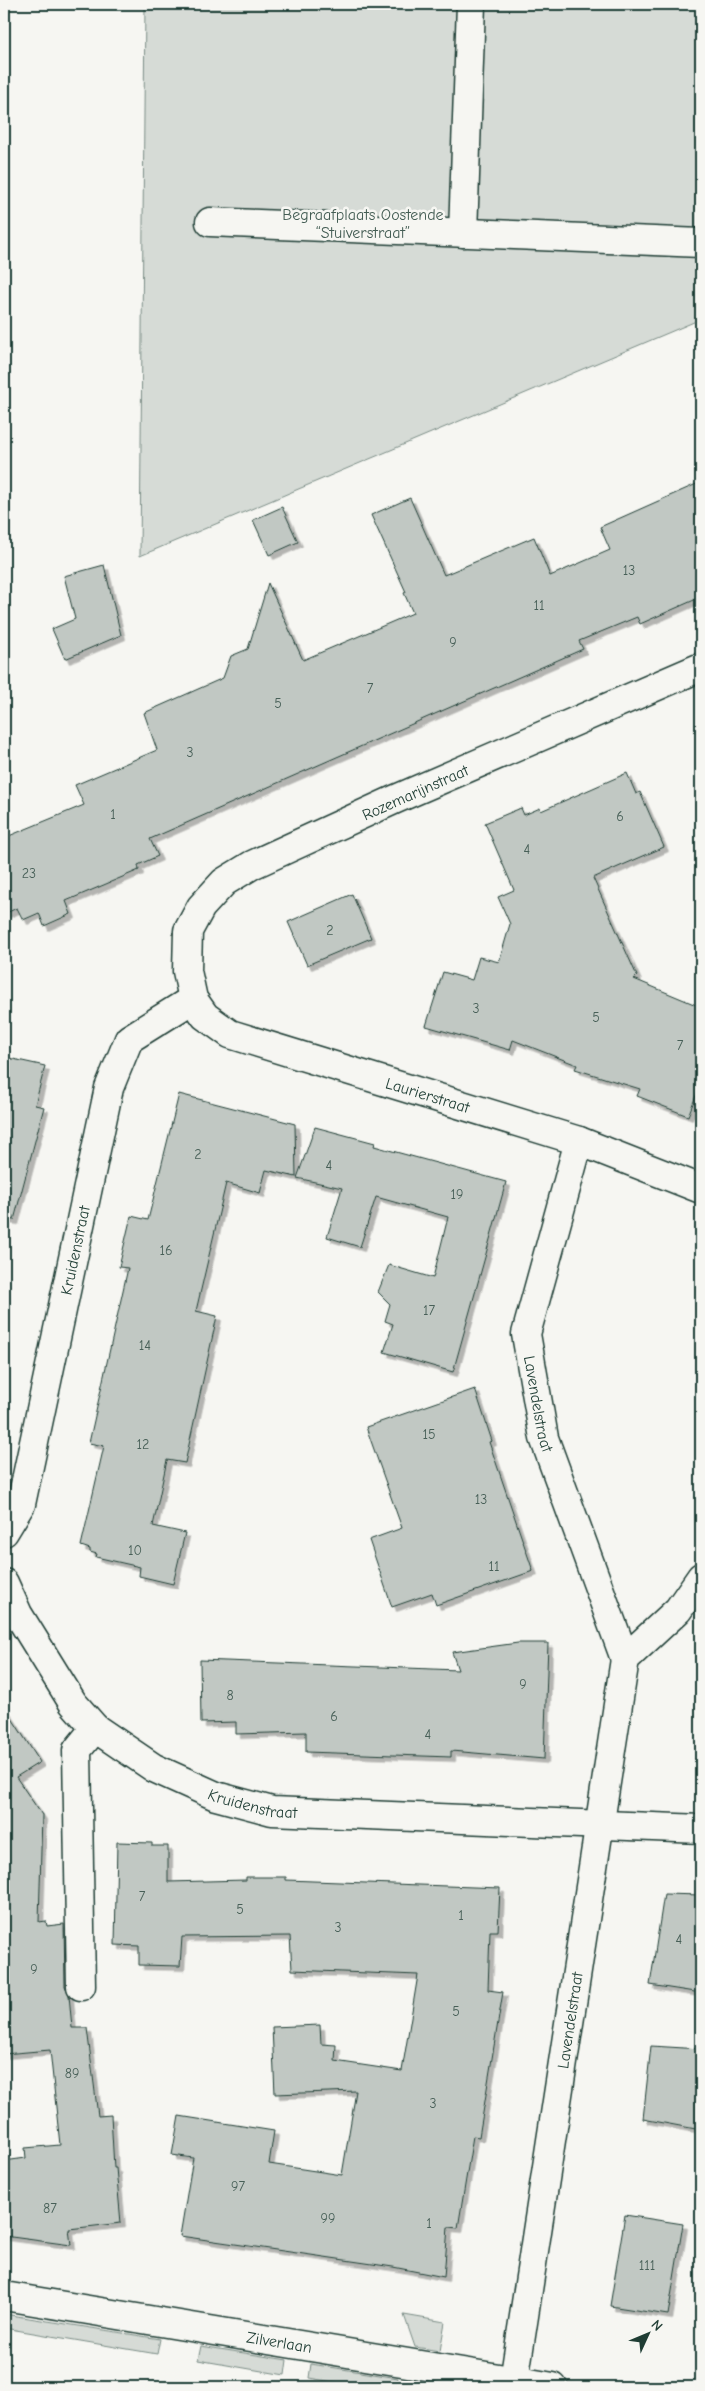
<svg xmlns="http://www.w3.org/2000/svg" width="705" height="2391" font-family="'Comic Neue',sans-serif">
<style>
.green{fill:#d6dbd6;stroke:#7a8c85}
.building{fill:#c1c8c3;stroke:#1f3d34;filter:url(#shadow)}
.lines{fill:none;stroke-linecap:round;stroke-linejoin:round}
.minor-casing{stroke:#1f3d34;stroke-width:31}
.minor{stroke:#f6f6f2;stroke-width:28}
.labels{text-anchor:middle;stroke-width:5;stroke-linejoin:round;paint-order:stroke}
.number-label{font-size:14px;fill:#486058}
.park-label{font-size:16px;fill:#445d54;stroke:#f6f6f2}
.street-label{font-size:16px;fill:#1f3d34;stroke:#f6f6f2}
</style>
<defs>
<filter id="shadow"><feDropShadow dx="4.5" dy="4.5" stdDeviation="0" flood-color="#0004"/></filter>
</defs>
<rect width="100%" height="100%" fill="#f6f6f2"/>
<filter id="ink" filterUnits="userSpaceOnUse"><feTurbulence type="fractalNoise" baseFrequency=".02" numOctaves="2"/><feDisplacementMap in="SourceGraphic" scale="10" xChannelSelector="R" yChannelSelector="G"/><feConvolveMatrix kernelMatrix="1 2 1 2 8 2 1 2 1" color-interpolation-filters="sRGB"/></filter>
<g filter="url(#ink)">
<!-- green -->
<path class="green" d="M145 4H701V319L140 556Z
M4 2314 160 2339 157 2354 4 2328Z
M404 2315 445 2322 440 2351 415 2347Z
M201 2346 287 2360 285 2375 198 2360Z
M311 2364 398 2378 396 2387H364L309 2378Z"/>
<!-- building -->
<path class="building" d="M701 482V597L640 624 637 617 579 641 583 649 150 839 158 856 138 865 139 870 66 901 71 914 44 926 39 913 23 920 17 908 4 914V838L84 805 75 785 157 750 144 713 223 678 231 656 248 649 268 583 303 660 413 613 404 593 406 592 371 515 410 498 444 575 534 537 550 576 610 550 600 527Z
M282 507 298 542 269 555 253 520Z
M104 565 121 635 65 659 52 629 75 619 64 576Z
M627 773 636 794 640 792 664 847 593 878 637 976 634 979 701 1007V1083L688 1116 637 1096 640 1089 575 1069 577 1065 513 1040 510 1050 426 1026 443 972 472 980 479 957 499 962 510 924 498 897 514 890 485 823 521 808 524 815 540 808 541 811Z
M352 894 371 938 307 965 288 922Z
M4 1057 45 1066 35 1105 44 1107 14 1220 4 1219Z
M179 1094 295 1124 296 1177 266 1170 260 1193 226 1183 196 1311 217 1316 185 1463 167 1460 153 1526 185 1533 173 1584 139 1576 140 1567 96 1557 97 1554 90 1552V1549L81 1546 104 1446 89 1443 128 1268 119 1267 131 1216 148 1220Z
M315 1127 375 1143 374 1146 506 1182 453 1372 384 1352 393 1324 385 1321 390 1304 378 1292 389 1265 433 1278 448 1217 376 1197 360 1247 327 1237 342 1188 297 1178Z
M475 1389 492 1441 489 1442 533 1571 436 1605 432 1593 392 1607 369 1540 402 1528 366 1427Z
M518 1643H548L544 1759 451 1751V1757L306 1752V1732L236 1734V1722L201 1723 200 1660 458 1670 452 1652Z
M4 1706 40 1762 16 1777 42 1815 39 1922 46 1921 47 1926 64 1924 65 1986 69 1995 72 2028H87L98 2116 111 2115 114 2168H116L121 2223 69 2229 71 2245 4 2236V2161L26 2158 25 2148 60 2145 50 2050 4 2054Z
M117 1842 152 1843V1846H168V1882L246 1880V1877H286V1880L500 1888 498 1931H490L488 1990 503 1992 479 2137 473 2136 458 2228 448 2227 444 2277 393 2267 180 2236 193 2158 172 2155 179 2116 274 2131 269 2164 342 2175 356 2091 275 2094 272 2027 320 2025 321 2044 336 2045 335 2061 402 2071 418 1975 292 1970 290 1936 182 1937 180 1966 139 1965V1946L115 1945Z
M664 1894 701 1895V1993L650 1985Z
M651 2046 701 2049V2130L643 2119Z
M625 2215 683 2224 668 2315 610 2306Z"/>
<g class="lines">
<!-- minor casing -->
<g class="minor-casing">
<g id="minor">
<path d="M210 222 701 243"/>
<path d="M463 233 471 4"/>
<path id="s1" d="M701 667 396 799 252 865 224 882 201 907 188 931 187 971 193 999 205 1016 230 1034 579 1141 701 1189"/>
<path id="s2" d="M579 1141 526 1334 544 1438 625 1659"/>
<path id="s3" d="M4 1532 21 1504 109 1088 129 1039 193 999"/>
<path id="s4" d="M4 1583 18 1614 73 1703 95 1728 154 1768 216 1796 272 1811 701 1829"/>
<path d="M81 1986 77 1750 95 1728"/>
<path id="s5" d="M4 2296 553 2387"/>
<path id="s6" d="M514 2381 625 1659 678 1610 701 1577"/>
</g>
</g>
<!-- minor -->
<use href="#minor" class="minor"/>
</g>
</g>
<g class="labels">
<!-- number labels -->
<g class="number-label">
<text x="629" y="575">13</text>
<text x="539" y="610">11</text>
<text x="453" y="647">9</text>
<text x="370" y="693">7</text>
<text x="278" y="708">5</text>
<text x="190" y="757">3</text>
<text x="113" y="819">1</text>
<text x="620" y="821">6</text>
<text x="527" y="854">4</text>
<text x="29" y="878">23</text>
<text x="330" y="935">2</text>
<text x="476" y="1013">3</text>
<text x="596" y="1022">5</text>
<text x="680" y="1050">7</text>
<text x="198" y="1159">2</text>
<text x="329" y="1170">4</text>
<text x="457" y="1199">19</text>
<text x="166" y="1255">16</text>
<text x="429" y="1315">17</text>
<text x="145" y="1350">14</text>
<text x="429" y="1439">15</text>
<text x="143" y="1449">12</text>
<text x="481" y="1504">13</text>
<text x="135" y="1555">10</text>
<text x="494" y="1571">11</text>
<text x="523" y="1689">9</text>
<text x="230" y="1700">8</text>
<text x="334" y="1721">6</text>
<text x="428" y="1739">4</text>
<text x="142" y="1901">7</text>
<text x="240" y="1914">5</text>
<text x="461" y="1920">1</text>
<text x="338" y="1932">3</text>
<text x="679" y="1944">4</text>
<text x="34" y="1974">9</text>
<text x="456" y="2016">5</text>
<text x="72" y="2078">89</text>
<text x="433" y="2108">3</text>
<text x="238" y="2191">97</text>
<text x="50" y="2213">87</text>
<text x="328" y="2223">99</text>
<text x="429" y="2228">1</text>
<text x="647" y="2270">111</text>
</g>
<!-- park labels -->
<g class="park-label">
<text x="363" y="220">Begraafplaats Oostende<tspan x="363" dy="18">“Stuiverstraat”</tspan></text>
</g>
<!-- street labels -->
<g class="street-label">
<text transform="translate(415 792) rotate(-24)" y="6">Rozemarijnstraat</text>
<text dy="6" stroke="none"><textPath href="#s1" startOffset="912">Laurierstraat</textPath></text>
<text dy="6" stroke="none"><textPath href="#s3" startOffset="292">Kruidenstraat</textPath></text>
<text dy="6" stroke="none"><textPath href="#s2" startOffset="271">Lavendelstraat</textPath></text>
<text dy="6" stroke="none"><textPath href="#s4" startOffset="349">Kruidenstraat</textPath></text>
<text dy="6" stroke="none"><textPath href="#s6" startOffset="365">Lavendelstraat</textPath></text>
<text dy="6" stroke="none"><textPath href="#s5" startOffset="279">Zilverlaan</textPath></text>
</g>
</g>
<!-- margin -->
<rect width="705" height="2391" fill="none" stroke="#f6f6f2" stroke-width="20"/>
<rect x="10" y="10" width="685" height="2371" fill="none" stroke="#1f3d34" stroke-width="2" filter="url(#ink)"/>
<!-- north arrow -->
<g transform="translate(648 2334) rotate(46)" stroke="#f6f6f2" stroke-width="4" paint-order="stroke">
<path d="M0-4L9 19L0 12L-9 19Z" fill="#1f3d34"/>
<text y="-8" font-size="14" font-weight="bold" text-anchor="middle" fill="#1f3d34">N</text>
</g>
</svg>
